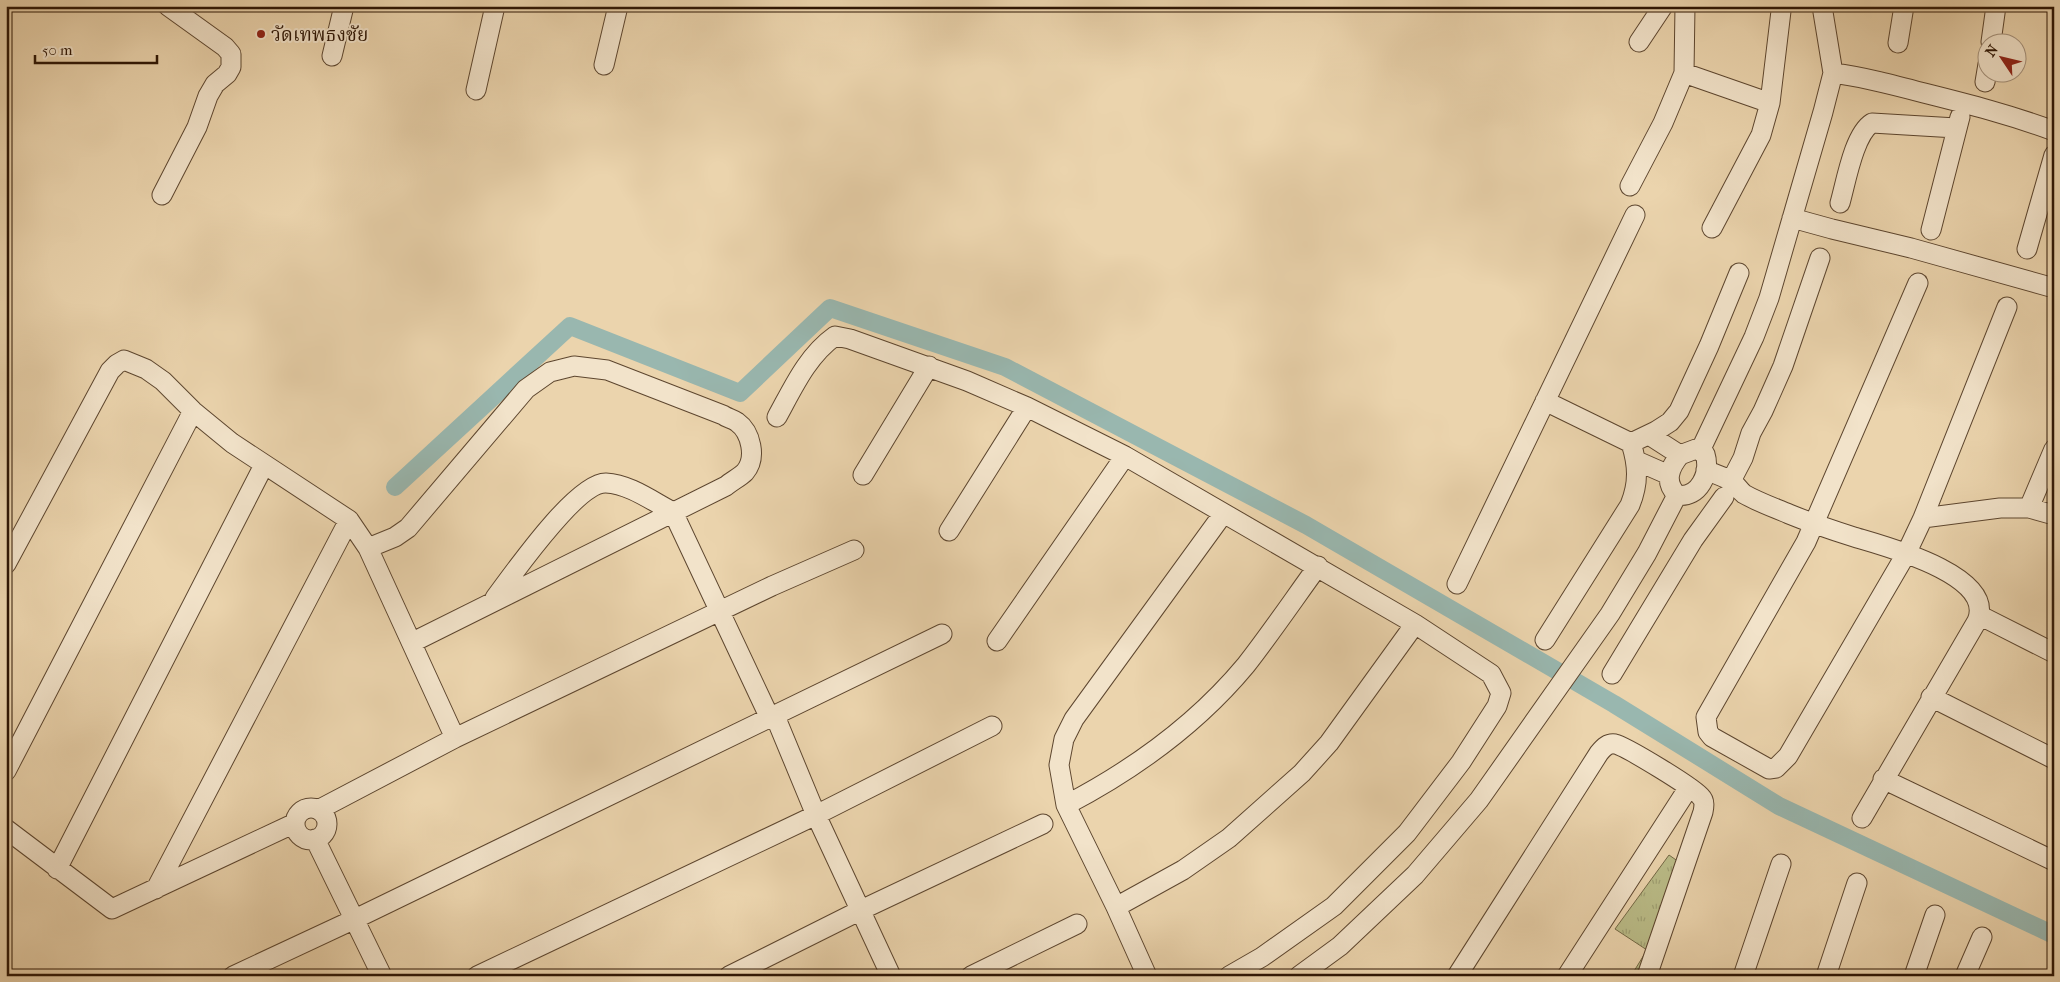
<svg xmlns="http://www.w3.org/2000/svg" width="2060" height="982" font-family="'IM FELL French Canon','Noto Serif Thai',serif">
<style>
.grass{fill:url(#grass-tufts);stroke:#746946}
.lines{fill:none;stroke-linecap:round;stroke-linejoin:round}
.canal{stroke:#99b7af;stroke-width:18}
.street-casing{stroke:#5d462f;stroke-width:21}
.street{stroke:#f2e3ca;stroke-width:19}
.poi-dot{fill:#8f2418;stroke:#f2e3ca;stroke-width:2}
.labels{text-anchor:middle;stroke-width:4;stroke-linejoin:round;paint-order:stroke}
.poi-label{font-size:19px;fill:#2e1605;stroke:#f2e3ca;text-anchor:start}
</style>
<defs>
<pattern id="grass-tufts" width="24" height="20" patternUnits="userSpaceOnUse" patternTransform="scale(1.25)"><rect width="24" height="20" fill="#babc88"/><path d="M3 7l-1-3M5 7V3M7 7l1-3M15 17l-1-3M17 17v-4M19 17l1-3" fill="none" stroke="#a0a174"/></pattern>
</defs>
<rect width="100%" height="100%" fill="#ebd4ad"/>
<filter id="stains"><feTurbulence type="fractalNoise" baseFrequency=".004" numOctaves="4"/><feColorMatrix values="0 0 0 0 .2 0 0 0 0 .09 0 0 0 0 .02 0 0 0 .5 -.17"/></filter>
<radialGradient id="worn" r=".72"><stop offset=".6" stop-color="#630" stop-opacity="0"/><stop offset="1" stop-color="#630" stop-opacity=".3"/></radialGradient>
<!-- grass -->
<path class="grass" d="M1669 855 1679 862 1642 976H1631L1647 950 1615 929Z"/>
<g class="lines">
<!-- canal -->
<path class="canal" d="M395 487 570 326 740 393 830 308 1005 367 1306 525 1614 704 1779 806 2054 935"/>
<!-- street casing -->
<g class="street-casing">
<path id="street" d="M1639 42 1663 6
M1991 42 1996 6
M1898 43 1904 6
M332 56 344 6
M604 65 618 6
M1684 73 1770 103
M1833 73C1864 77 1894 85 1924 93 1968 104 2011 115 2054 131
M1985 82 1988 64
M476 90 495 6
M1630 186 1663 123 1684 73 1685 6
M162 195 197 127 208 96 215 84 227 74 231 67V54L225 47 168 6
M1840 203C1846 182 1854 134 1872 123L1956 128
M1792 218 1832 229 1911 248 2054 288
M1712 228 1761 135 1770 103 1781 11
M1931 230 1960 117
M2027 249 2054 155
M1918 283 1806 542 1706 717 1708 732 1712 737 1769 769 1776 768 1788 756 1906 554 1923 518 2007 307
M1545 401 1631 443C1638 465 1639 483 1630 505L1545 640
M777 417C793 388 807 356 835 336L850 339 967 381 1027 407 1125 456 1415 624 1491 674 1501 693 1497 706 1461 762 1407 833 1334 906 1262 957 1229 976
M1649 435 1680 455
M1631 443 1656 431 1670 422 1679 411 1709 346 1739 273
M1696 449 1705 454C1711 473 1699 499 1677 495 1664 482 1669 468 1680 455Z
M1700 451 1754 337 1769 298 1823 112 1833 73 1822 6
M1637 461 1669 475
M1706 470C1714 474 1723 476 1731 481 1736 484 1739 490 1744 494 1758 502 1775 508 1789 514 1811 523 1832 530 1854 537 1884 546 1997 575 1977 621L1862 818
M863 475 929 366
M1731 481 1743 458 1751 433 1763 411 1783 366 1820 258
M2029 508 2054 449
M1923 518 2000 508H2029L2054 515
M949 531 1027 407
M368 548 395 537 408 528 526 389 550 372 574 366 607 370 723 415C727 418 733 419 737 422 751 432 757 458 745 472 740 477 732 481 726 486L413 642
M6 564 110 371 117 364 124 360 146 369 163 381 193 411 232 443 349 520 368 548 455 738
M1457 584 1635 215
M495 598C513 574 577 482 606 483 629 484 652 501 673 512L767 712 775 716 816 815 891 976
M1979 615 2054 653
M997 641 1125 456
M1612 674 1693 540 1724 497
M1931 697 2054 759
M6 771 193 411
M1883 779 2054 861
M1066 805C1133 770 1197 724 1246 665 1271 633 1294 599 1318 566
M295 824a16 16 0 1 1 32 0a16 16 0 1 1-32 0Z
M318 810 455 738 772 586 854 550
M6 829 112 909 295 823
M315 839 382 976
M57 869 264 465
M156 889 349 520
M1116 907 1183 870 1229 838 1302 773 1329 743 1415 624
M233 976 355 919 942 634
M477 976 816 815 992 726
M729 976 861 910 1043 824
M971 976 1077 924
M1147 976 1116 907 1066 805 1059 765 1064 739 1074 719 1223 514
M1299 976 1340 946 1415 875 1479 800 1610 614 1647 553 1677 495
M1457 976 1599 753C1604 747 1608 743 1615 744 1625 746 1696 789 1701 797 1705 801 1704 807 1703 812L1647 976
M1567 976 1689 787
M1743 976 1781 864
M1826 976 1857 883
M1914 976 1935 915
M1965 976 1982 937"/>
</g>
<!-- street -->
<use href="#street" class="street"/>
</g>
<!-- markers -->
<circle class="poi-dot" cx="261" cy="34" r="5"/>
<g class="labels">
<!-- poi labels -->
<g class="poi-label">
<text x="271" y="41">วัดเทพธงชัย</text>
</g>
</g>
<!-- margin -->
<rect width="2060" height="982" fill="none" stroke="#ebd4ad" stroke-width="25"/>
<rect x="8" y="8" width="2045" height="967" fill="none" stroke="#2e1605" stroke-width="2.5"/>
<rect x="12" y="12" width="2035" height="957" fill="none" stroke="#2e1605"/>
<!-- north arrow -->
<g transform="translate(2002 58) rotate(305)"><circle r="24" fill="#f2e3ca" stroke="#a4917b"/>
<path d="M0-4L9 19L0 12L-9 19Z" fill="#8f2418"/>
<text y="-8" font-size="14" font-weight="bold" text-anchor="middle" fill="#2e1605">N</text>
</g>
<!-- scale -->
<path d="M35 55v8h122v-8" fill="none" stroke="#2e1605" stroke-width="2.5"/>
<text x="42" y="55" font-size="15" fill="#2e1605" stroke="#f2e3ca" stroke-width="4" paint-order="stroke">50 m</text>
<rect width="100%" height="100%" filter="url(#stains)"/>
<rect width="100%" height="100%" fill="url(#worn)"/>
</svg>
